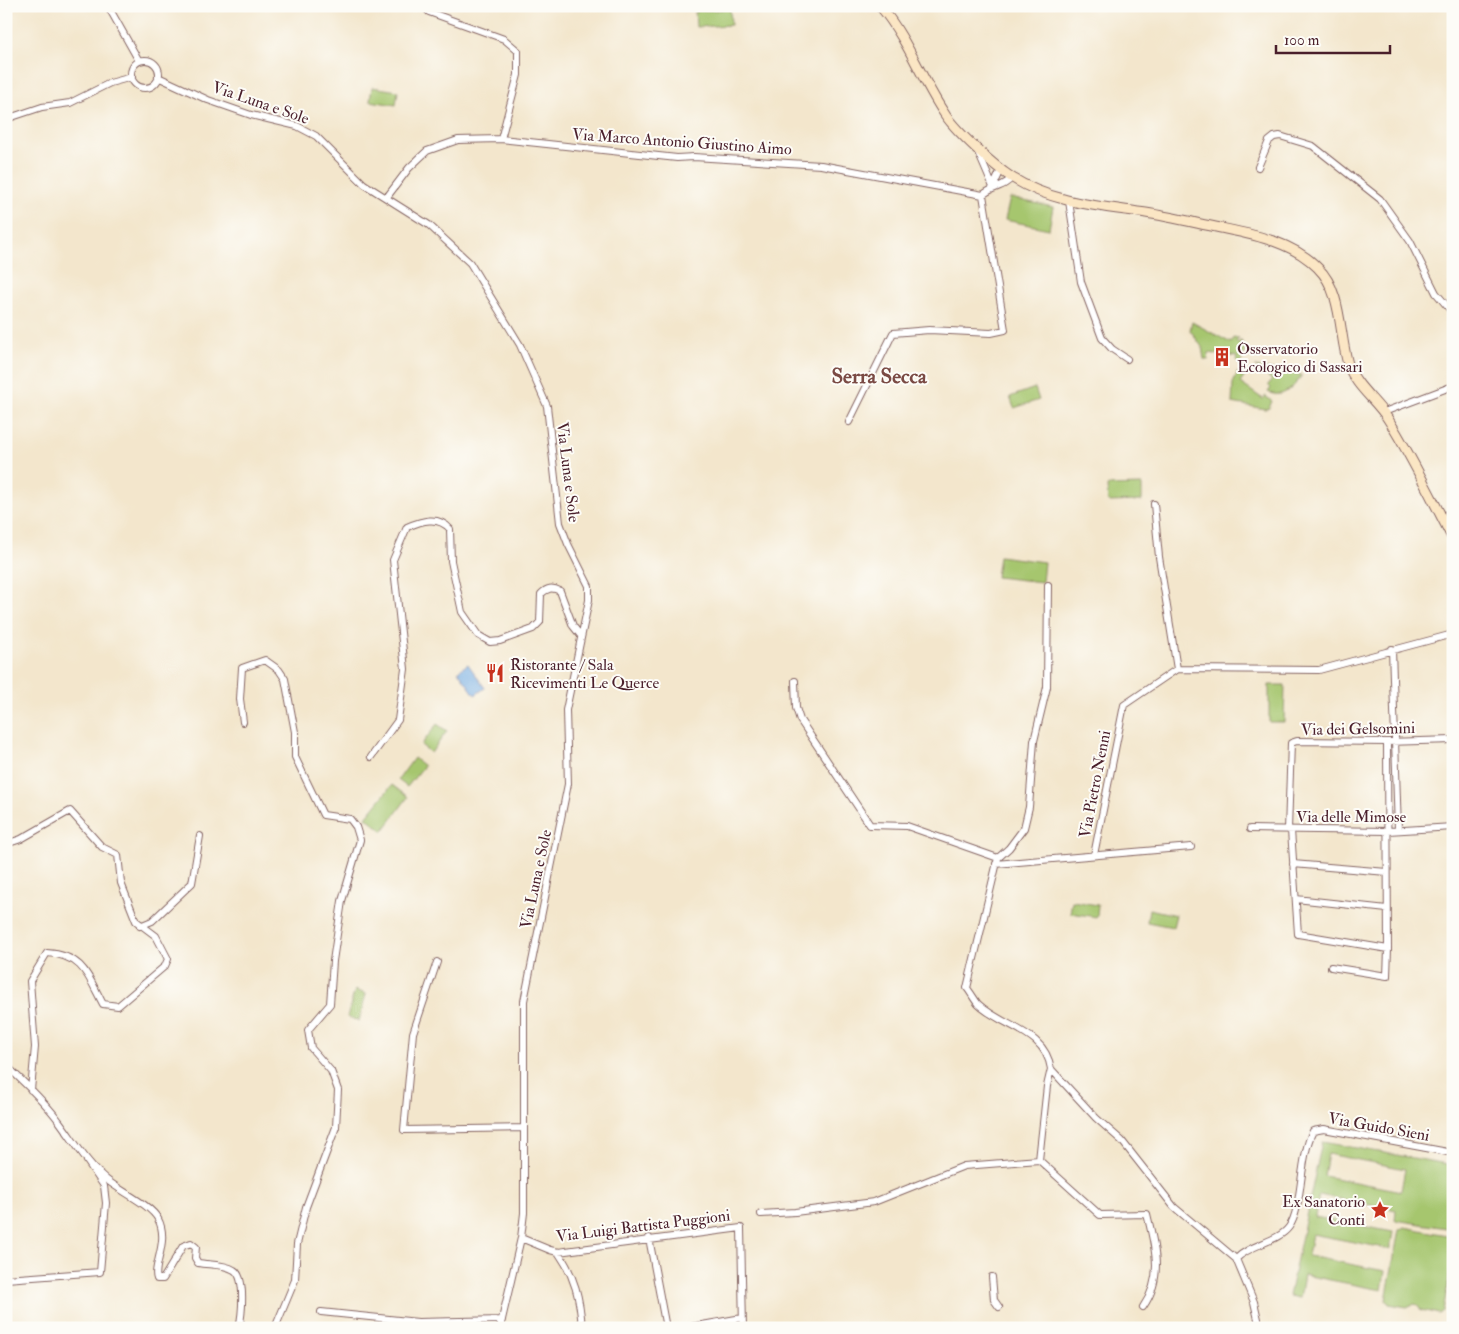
<svg xmlns="http://www.w3.org/2000/svg" width="1459" height="1334" font-family="'IM FELL Double Pica',serif">
<style>
.green{fill:#a6c66e;stroke:#78724c;fill-rule:evenodd}
.water{fill:#70a9e0;stroke:#5d6486}
.lines{fill:none;stroke-linecap:round;stroke-linejoin:round}
.minor-casing{stroke:#856563;stroke-width:8}
.secondary-casing{stroke:#856563;stroke-width:11}
.minor{stroke:#fff;stroke-width:6}
.secondary{stroke:#fbe6c4;stroke-width:9}
.labels{text-anchor:middle;stroke-width:4;stroke-linejoin:round;paint-order:stroke}
.street-label{font-size:16px;fill:#4a1f2b;stroke:#fdfcf7}
.poi-label{font-size:16px;fill:#4a1f2b;stroke:#fdfcf7;text-anchor:start}
.district-label{font-size:21px;font-weight:bold;fill:#7a4a44;stroke:#fdfcf7}
</style>
<rect width="100%" height="100%" fill="#fdfcf7"/>
<filter id="ink" filterUnits="userSpaceOnUse"><feTurbulence type="fractalNoise" baseFrequency=".02" numOctaves="2"/><feDisplacementMap in="SourceGraphic" scale="10" xChannelSelector="R" yChannelSelector="G"/><feConvolveMatrix kernelMatrix="1 2 1 2 8 2 1 2 1" color-interpolation-filters="sRGB"/></filter>
<filter id="wash" filterUnits="userSpaceOnUse"><feTurbulence type="fractalNoise" baseFrequency=".0096" numOctaves="4" result="noise"/><feDisplacementMap in="SourceGraphic" scale="20" xChannelSelector="R" yChannelSelector="G"/><feGaussianBlur stdDeviation="1.12" result="paint"/><feColorMatrix in="noise" values="0 0 0 0 0 0 0 0 0 0 0 0 0 0 0 0 0 1.4 0 .05"/><feComposite in="paint" operator="in"/></filter>
<g filter="url(#wash)">
<rect width="100%" height="100%" fill="#f3e6cc"/>
<!-- green -->
<path class="green" d="M730 9 731 25 696 27 695 11Z
M372 87 398 91 396 105 370 101Z
M1010 198 1053 207 1049 229 1005 220Z
M1192 322 1231 343 1234 338H1239L1236 341 1239 343 1241 340 1245 351 1240 364 1236 361 1237 357 1209 353 1208 360 1204 359 1202 347 1190 330Z
M1255 367 1302 375C1295 386 1283 400 1268 392L1271 388 1268 385 1272 380Z
M1238 372 1245 376 1240 383 1263 399 1265 396 1272 401 1269 408 1265 409 1232 403 1233 383Z
M1035 388 1039 400 1014 408 1010 397Z
M1142 485V501L1108 502 1107 486Z
M999 556 1044 562 1042 582 996 577Z
M1269 685H1285L1284 722H1269Z
M437 724 447 731 431 753 421 745Z
M414 758 424 766 407 787 398 780Z
M392 785 408 797 383 831 366 817Z
M1072 901 1098 905 1097 917 1070 913Z
M1149 909 1176 915 1173 927 1147 922Z
M355 990 366 994 359 1021 347 1017Z
M1322 1142 1453 1165V1229L1395 1220 1396 1210 1319 1195 1315 1217 1393 1232 1390 1249 1312 1234 1308 1256 1385 1271 1382 1290 1304 1275 1300 1298 1289 1296ZM1328 1154 1405 1169 1401 1191 1324 1176Z
M1404 1227 1453 1236V1257L1443 1311 1439 1314 1421 1310 1418 1305 1413 1304 1407 1307 1389 1304 1386 1300 1399 1230Z"/>
<!-- water -->
<path class="water" d="M468 664 485 688 475 695 458 671Z"/>
</g>
<g filter="url(#ink)">
<g class="lines">
<!-- minor casing -->
<g class="minor-casing">
<path id="minor" d="M108 6 139 61
M424 6 429 12 504 39 518 51V75L501 139
M131 74a14 14 0 1 1 28 0a14 14 0 1 1-28 0Z
M158 77 208 100 251 115 297 126 316 136 364 184 429 225 470 263 520 345 547 406 560 523 568 544 589 586V600L566 710 568 784 524 1001V1213L521 1238 500 1328
M6 119 42 107 70 103 110 83 132 77
M978 152 993 187
M1258 167 1269 141 1274 137 1280 136 1313 146 1380 199 1410 241 1436 293 1453 313
M993 187 1001 170
M387 197 409 168 427 151 458 140 501 139 677 158 694 157 821 165 983 195C991 187 1006 187 1012 177
M1069 201 1081 282 1102 338 1112 349 1127 359
M1384 412 1453 386
M849 422 893 333 929 330 991 333 1005 330 983 195
M1154 504 1159 557 1177 669
M1392 649 1398 830
M795 681 796 708 800 720 870 825 907 826 998 858 967 988C971 993 974 999 978 1004 1003 1028 1045 1030 1051 1069L1096 1118 1122 1141 1174 1207 1236 1259 1254 1302 1260 1328
M243 722 240 699 242 668 265 660 279 670 285 679 295 732V757L323 815 350 819 356 827 360 840 342 901 333 961 330 1004 308 1030 311 1048 331 1071 338 1090 336 1127 306 1207 297 1244 295 1280 275 1328
M371 757 398 720 405 669 393 560 407 527C421 521 438 515 450 529L451 561 462 612 478 635 490 642 500 641 533 629 540 622 541 594C547 588 552 587 560 591L573 626 581 636
M1250 829 1388 831 1453 827
M1288 830 1291 743 1297 741 1387 742 1453 740
M1291 830 1298 934 1388 949 1387 742
M6 841 9 843 21 839 70 811 102 847 118 855 121 883 136 921 156 936 168 959 165 966 118 1006 103 1004C88 976 83 955 47 953L30 981 35 1047 31 1090
M1094 855 1124 705 1177 669 1319 670 1453 634
M998 858 1009 848 1024 828 1029 807 1034 741 1047 687 1048 585
M996 864 1191 847
M1293 864 1387 872
M1296 899 1387 909
M140 926 152 921 192 883 200 836
M437 962 413 1033 404 1130 524 1128
M1331 967 1387 976 1388 949
M6 1065C24 1083 44 1100 59 1121 74 1141 87 1164 107 1180 120 1191 151 1205 158 1219 170 1241 152 1266 157 1279H163L183 1246 191 1243 196 1247 195 1258 198 1263C209 1265 225 1264 234 1270 246 1277 242 1315 239 1328
M1039 1160 1100 1215 1147 1214C1155 1247 1164 1277 1143 1307
M761 1214 795 1212 874 1202 964 1166 1039 1160 1047 1086 1051 1069
M521 1238 550 1250 558 1252 741 1228 743 1328
M649 1238 666 1328
M558 1252C575 1276 580 1299 582 1328
M1236 1259C1250 1244 1278 1242 1289 1227 1303 1208 1299 1157 1313 1131L1324 1129 1453 1153
M992 1277 994 1300 999 1307
M6 1279 100 1272 106 1203 104 1186 87 1161
M321 1312 418 1322 502 1320
M685 1328 742 1318"/>
</g>
<!-- secondary casing -->
<g class="secondary-casing">
<path id="secondary" d="M880 6C908 39 922 81 946 116 958 133 994 166 1011 177 1052 203 1099 206 1146 213 1171 217 1196 223 1221 228 1255 235 1293 242 1318 268 1342 291 1339 334 1348 364 1355 386 1376 400 1388 419 1412 457 1432 499 1453 539"/>
</g>
<!-- minor -->
<use href="#minor" class="minor"/>
<!-- secondary -->
<use href="#secondary" class="secondary"/>
</g>
</g>
<!-- icons -->
<defs>
<g id="building-bare" transform="scale(1.5)"><path d="M-4-6H4V6H1V3H-1V6H-4ZM-2.5-4.3h1.7v1.8h-1.7ZM.8-4.3h1.7v1.8H.8ZM-2.5-1h1.7V.8h-1.7ZM.8-1h1.7V.8H.8Z" fill="#c8321e" stroke="#fdfcf7" stroke-width="2.5" paint-order="stroke"/></g>
<g id="restaurant-bare" transform="scale(1.5)"><path d="M-5-6h1v4h1v-4h1v4h1v-4h1v5L-1.5 .5V6h-2V.5L-5-1ZM5-6V6H3V1.5H1.5Q1.5-4 5-6Z" fill="#c8321e" stroke="#fdfcf7" stroke-width="2.5" paint-order="stroke"/></g>
<g id="sight-bare" transform="scale(1.5)"><path d="M0-6L1.8-2.2L6-1.7L2.9 1.2L3.7 5.4L0 3.3L-3.7 5.4L-2.9 1.2L-6-1.7L-1.8-2.2Z" fill="#c8321e" stroke="#fdfcf7" stroke-width="2.5" paint-order="stroke"/></g>
</defs>
<g fill-rule="evenodd">
<use href="#building-bare" x="1222" y="357"/>
<use href="#restaurant-bare" x="495" y="673"/>
<use href="#sight-bare" x="1380" y="1210"/>
</g>
<g class="labels">
<!-- street labels -->
<g class="street-label">
<text transform="translate(261 102) rotate(19)" y="6">Via Luna e Sole</text>
<text transform="translate(682 141) rotate(4)" y="6">Via Marco Antonio Giustino Aimo</text>
<text transform="translate(569 472) rotate(83)" y="6">Via Luna e Sole</text>
<text transform="translate(1358 728) rotate(-1)" y="6">Via dei Gelsomini</text>
<text transform="translate(1094 784) rotate(-79)" y="6">Via Pietro Nenni</text>
<text x="1351" y="822">Via delle Mimose</text>
<text transform="translate(535 879) rotate(-78)" y="6">Via Luna e Sole</text>
<text transform="translate(1379 1126) rotate(10)" y="6">Via Guido Sieni</text>
<text transform="translate(643 1225) rotate(-7)" y="6">Via Luigi Battista Puggioni</text>
</g>
<!-- poi labels -->
<g class="poi-label">
<text x="1237" y="354">Osservatorio<tspan x="1237" dy="18">Ecologico di Sassari</tspan></text>
<text x="510" y="670">Ristorante / Sala<tspan x="510" dy="18">Ricevimenti Le Querce</tspan></text>
<text x="1365" y="1207" text-anchor="end">Ex Sanatorio<tspan x="1365" dy="18">Conti</tspan></text>
</g>
<!-- district labels -->
<g class="district-label">
<text x="879" y="383">Serra Secca</text>
</g>
</g>
<!-- margin -->
<rect width="1459" height="1334" fill="none" stroke="#fdfcf7" stroke-width="25"/>
<!-- scale -->
<path d="M1276 45v8h114v-8" fill="none" stroke="#4a1f2b" stroke-width="2.5"/>
<text x="1284" y="45" font-size="15" fill="#4a1f2b" stroke="#fdfcf7" stroke-width="4" paint-order="stroke">100 m</text>
</svg>
